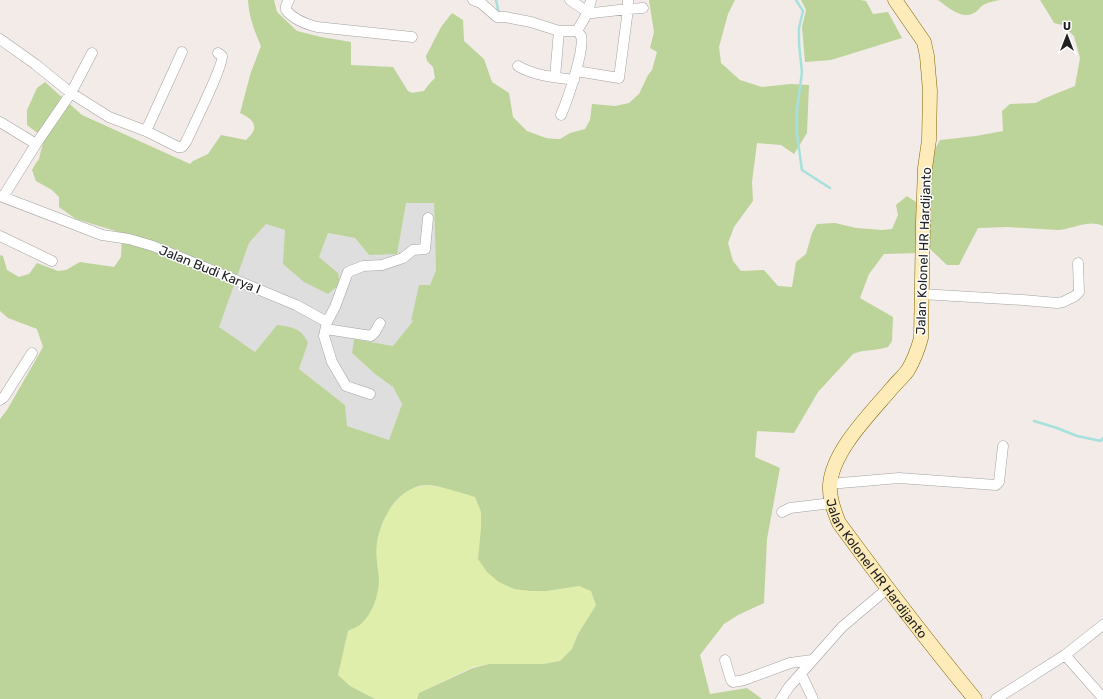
<svg xmlns="http://www.w3.org/2000/svg" width="1103" height="699" font-family="Rubik,sans-serif">
<style>
.residential{fill:#dfdede}
.grass{fill:#e0eeac}
.forest{fill:#bcd39a;fill-rule:evenodd}
.lines{fill:none;stroke-linecap:round;stroke-linejoin:round}
.stream{stroke:#a6e1dd;stroke-width:2.5}
.street-casing{stroke:#a2a2a2;stroke-width:11}
.secondary-casing{stroke:#806800;stroke-width:15}
.street{stroke:#fff;stroke-width:10}
.secondary{stroke:#fdecba;stroke-width:14}
.labels{text-anchor:middle;stroke-width:3;stroke-linejoin:round;paint-order:stroke}
.street-label{font-size:13px;fill:#212121;stroke:#fff}
</style>
<rect width="100%" height="100%" fill="#f2ebe7"/>
<!-- residential -->
<path class="residential" d="M406 202 434 203 436 270 416 318 393 346 354 339 352 353 375 374 393 387 402 404 389 440 347 426 345 405 299 369 308 343 277 325 255 352 218 327 249 243 266 224 285 230 338 273 319 257 328 233 355 238 369 255Z"/>
<!-- grass -->
<path class="grass" d="M428 485 460 491 475 497 481 512V529L531 591H547L579 586 591 590 596 605 578 634 572 650 560 661 543 664H489L473 667 419 693 417 699H375L350 686 338 675 348 631 361 623 372 610 376 560V543L380 528 387 513 397 500 409 489Z"/>
<!-- forest -->
<path class="forest" d="M248 0H274L277 12 297 31 321 37 351 42V65L393 67 408 91 412 93 424 91 429 84 435 78 433 67 427 61 426 56 441 27 452 13 463 20 464 41 484 59 492 82 509 93 513 117 527 131 546 138 555 139H560L570 133 585 129 590 120 592 104 615 106 629 103 639 94 648 75 652 70 657 52 650 48 654 32 649 0H735L728 14 719 47 721 63 740 80 762 87 790 84 809 85 807 133 794 154 781 145 757 143 752 182 753 201 734 227 728 243 733 261 741 271 764 270 778 286 792 287 796 262 806 254 812 233 817 224 835 223 856 228 882 230 892 229 898 215 896 205 907 196 916 202 919 215 930 220 931 157 940 140 976 136 1003 131 1002 111 1010 104 1036 103 1043 99 1075 86 1080 58 1074 36 1062 25 1054 23 1050 16 1040 0H1103V226C1088 219 1074 229 1058 230L1007 227 978 228 959 265H947L930 249 919 253 884 254 869 274 860 298 893 317 892 341 888 347C876 351 864 349 853 354L818 392 794 433 757 431 755 457 780 468 767 539 764 603 738 615 724 624 700 655 710 694 747 688 762 699H417L419 693 473 668 489 664H543L560 661 572 649 578 634 596 605 591 591 579 586 547 591H531L514 589 499 582 487 572 478 559 481 529V512L475 497C463 493 452 490 440 487 436 486 431 485 428 485 399 485 381 518 377 542 375 555 378 567 379 579 379 594 373 613 361 624 357 627 352 629 348 631L338 675 350 686 375 699H0V419L7 410 43 347 37 329 8 318 0 311V255L3 256 7 270 19 277 29 274 37 263 58 271 66 270 80 262 114 267 121 257 122 233 76 219 59 207V197L52 190 36 181 32 170 36 163 39 159 44 138 27 125V110L37 88 45 82 82 115 190 164 193 161 208 154 221 135 246 140C260 128 255 120 240 113L251 72 261 46C254 30 249 17 248 0ZM406 203H434L436 270 430 285H419L411 321 414 320 393 346 354 339 352 353 375 374 393 387 402 404 389 440 347 426 345 405 299 369 308 343C302 328 291 327 277 325L255 352 219 327 249 243 266 224 285 230 283 264 304 282 328 294 340 284 338 273 319 257 328 233 355 238 369 255 397 254Z
M801 0H860L866 1 873 14 888 12 902 38 831 60 805 62 802 27 806 10Z
M938 0H1000C995 1 989 2 985 4 980 6 978 12 972 14 961 19 946 6 938 0Z"/>
<g class="lines">
<!-- stream -->
<path class="stream" d="M496 0 499 14
M796 0 803 11 799 28V44L802 72 797 110V135L802 170 830 188
M1034 421 1057 428 1077 436 1101 441 1103 438"/>
<!-- street casing -->
<g class="street-casing">
<path id="street" d="M289 0 286 6V10C294 20 305 24 317 27L412 37
M473 0 481 3 497 17H505L531 22 559 31H577C578 33 580 34 581 36 585 50 567 101 561 115
M570 0 588 12 593 13 628 9 643 8
M577 31 588 12 591 0
M0 39 35 64 71 93 109 117 146 131 178 147H182L186 142C192 129 224 64 222 56L218 53
M518 66C535 76 554 77 574 80
M576 71 619 78 628 9V0
M555 77 559 31
M0 122 36 144 71 93 92 53
M146 131 182 52
M0 196 102 235 129 239 153 246 296 305 327 322 324 336 332 362 346 386 370 394
M3 197 36 144
M0 236 52 261
M921 294 1023 300 1057 303 1063 302 1075 296 1079 292 1078 263
M327 322 335 307 348 272 363 266 382 265 403 258 413 250 425 249 428 218
M326 329 371 336 375 332 380 323
M0 400 4 397 32 353
M829 484 899 478 996 485 999 482 1003 446
M782 512 790 508 832 503
M1065 655 1103 698
M725 660 731 680 733 682 744 680 790 663 812 660
M801 674 813 699
M781 699 789 687 842 627 887 589
M996 699 1065 655 1103 625"/>
</g>
<!-- secondary casing -->
<g class="secondary-casing">
<g id="secondary">
<path id="s1" d="M895 0 924 42 927 56 930 91 929 140 925 168 923 222 921 338C918 349 914 360 908 370 904 376 897 382 892 388 871 413 832 451 830 485 829 498 834 511 839 523 883 583 928 642 975 699"/>
</g>
</g>
<!-- street -->
<use href="#street" class="street"/>
<!-- secondary -->
<use href="#secondary" class="secondary"/>
</g>
<g class="labels">
<!-- street labels -->
<g class="street-label">
<text transform="translate(923 251) rotate(-88)" y="5">Jalan Kolonel HR Hardijanto</text>
<text transform="translate(210 269) rotate(22)" y="5">Jalan Budi Karya I</text>
<text dy="5" stroke="none"><textPath href="#s1" startOffset="621">Jalan Kolonel HR Hardijanto</textPath></text>
</g>
</g>
<!-- north arrow -->
<g transform="translate(1067 36)" stroke="#ffffff" stroke-width="3" paint-order="stroke">
<path d="M0-3L7 15L0 10L-7 15Z" fill="#212121"/>
<text y="-6" font-size="11" font-weight="bold" text-anchor="middle" fill="#212121">U</text>
</g>
</svg>
